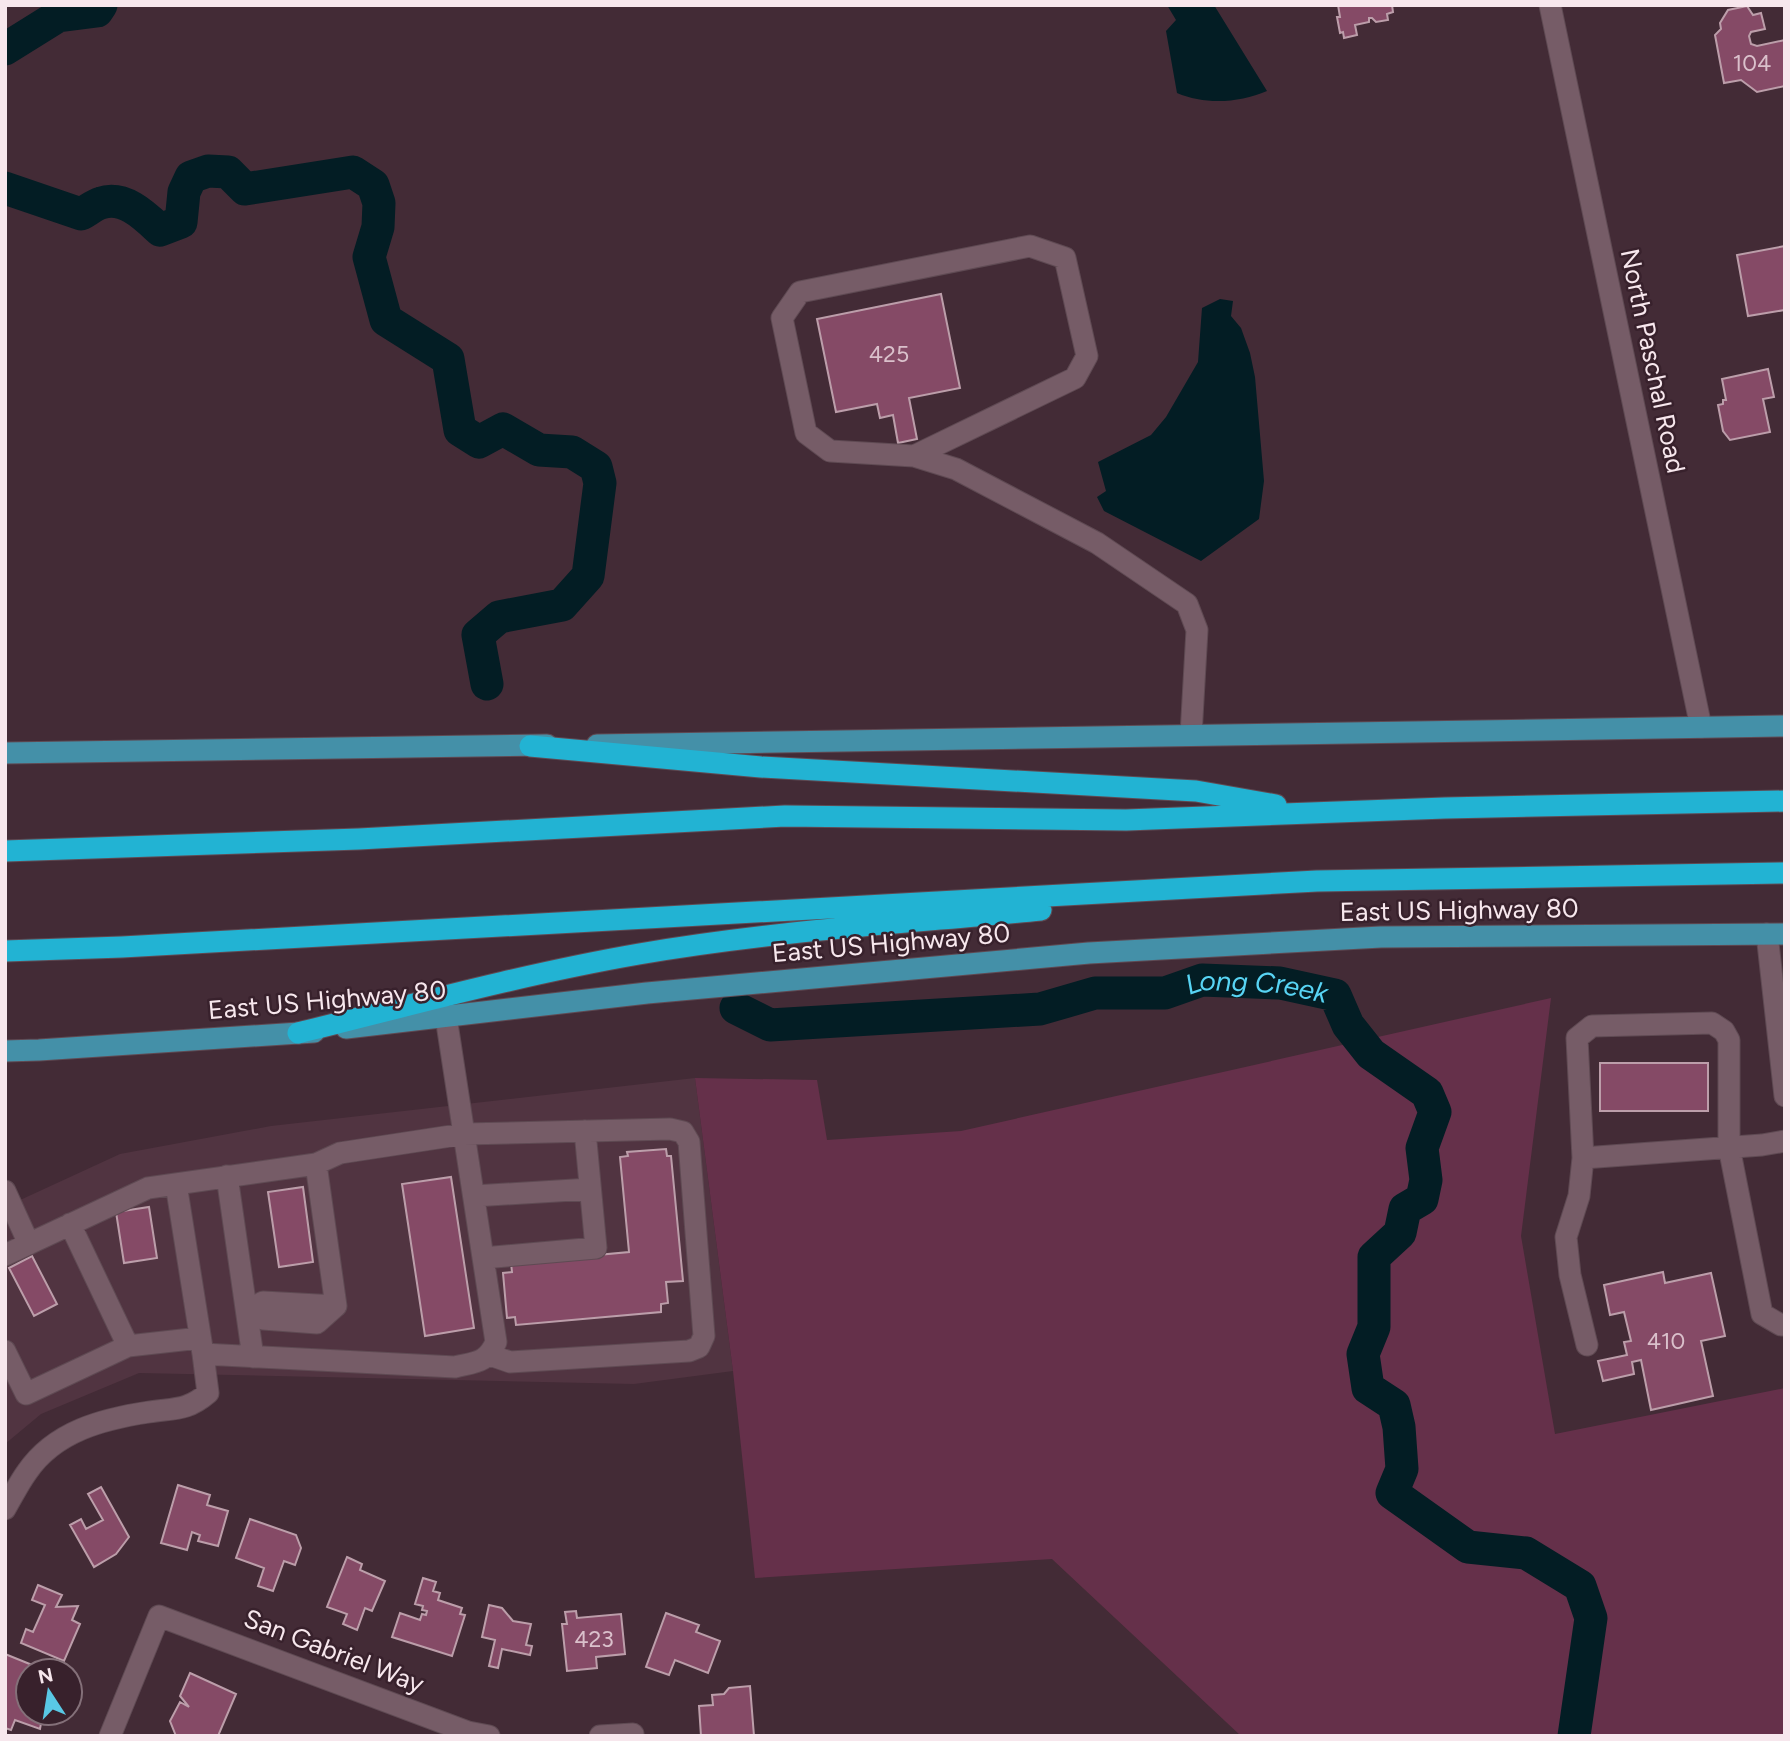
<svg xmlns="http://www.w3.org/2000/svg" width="1790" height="1741" font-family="Figtree,sans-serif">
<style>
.built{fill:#513441}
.green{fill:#65304a}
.water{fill:#031d24}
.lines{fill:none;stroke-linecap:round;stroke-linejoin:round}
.river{stroke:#031d24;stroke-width:33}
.building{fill:#854a66;stroke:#bc9eaa;stroke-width:2}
.minor-casing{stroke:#5f4a53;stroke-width:23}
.major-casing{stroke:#5f4a53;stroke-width:23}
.highway-casing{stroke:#5f4a53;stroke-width:23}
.minor{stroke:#765c67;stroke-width:21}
.major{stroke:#4490a8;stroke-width:21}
.highway{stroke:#22b3d3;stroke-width:21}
.labels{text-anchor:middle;stroke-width:5;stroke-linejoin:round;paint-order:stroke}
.number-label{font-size:23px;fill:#dac0cb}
.street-label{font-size:26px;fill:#f7e7ed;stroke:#38212c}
.water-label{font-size:28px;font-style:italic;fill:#58d4f4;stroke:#38212c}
</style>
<rect width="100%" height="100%" fill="#432b36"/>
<!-- built -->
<path class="built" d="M695 1078 733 1371 634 1384 139 1373 41 1414 5 1444V1207L120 1154 271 1126Z"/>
<!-- green -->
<path class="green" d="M1551 998 1521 1236 1555 1434 1785 1388V1736H1241L1052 1559 755 1578 733 1371 695 1078 817 1080 827 1140 961 1131Z"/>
<!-- water -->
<path class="water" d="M1167 5H1214L1267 91C1239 103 1205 105 1177 93L1166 31 1176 20Z
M1220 299 1233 301 1231 316 1241 328 1250 353 1255 377 1264 481 1259 519 1201 561 1104 511 1097 497 1106 491 1098 462 1151 435 1166 417 1198 362 1202 308Z"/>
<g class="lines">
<!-- river -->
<g class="river">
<path d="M5 49 58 16 97 11 101 5"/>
<path d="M5 188 81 214C87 211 94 205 101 203 124 195 145 216 160 230L181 222 184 192 191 177 208 171 228 172 245 189 353 172 373 185 379 203 378 227 369 257 386 320 448 359 460 430 479 442 503 429 539 450 572 452 596 467 600 483 588 576 562 605 499 617 478 635 487 684"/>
<path id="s1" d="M736 1008 770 1025 1040 1009 1095 993H1165L1202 980 1280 983 1335 995 1348 1025 1371 1054 1427 1093 1435 1112 1422 1148 1426 1180 1422 1199 1405 1209 1400 1233 1374 1257V1327L1363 1354 1368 1388 1394 1405 1399 1427 1402 1469 1392 1493 1468 1547 1526 1553 1580 1586 1591 1618 1574 1736"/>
</g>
</g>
<!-- building -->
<path class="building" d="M1338 5H1392L1393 12 1387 14 1388 20 1376 22 1372 18H1369V22L1355 25 1357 35 1344 38 1343 32 1340 33 1337 17H1340Z
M1747 6 1753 15 1761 13 1765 29 1751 32 1749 36 1751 44 1757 46 1785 40V86L1757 92 1741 80 1724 83 1715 35 1721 29 1720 23 1728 10Z
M1785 246V310L1748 316 1737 255Z
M941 294 960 388 909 398 917 439 898 443 893 415 880 418 877 404 836 412 817 319Z
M1768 369 1774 397 1763 399 1770 432 1730 440 1723 431 1718 405 1723 404V400H1726L1722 379Z
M1600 1063H1708V1111H1600Z
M666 1149 667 1156H671L683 1281 666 1282 668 1303 661 1304V1312L516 1325 515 1317 507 1318 503 1273 512 1272 511 1263 629 1252 620 1157 628 1156 627 1152Z
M451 1177 474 1328 425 1336 402 1184Z
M303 1187 313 1262 279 1267 268 1192Z
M149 1207 157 1258 124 1263 116 1212Z
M32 1256 57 1304 34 1316 9 1268Z
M1663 1272 1665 1283 1711 1273 1725 1336 1701 1341 1713 1396 1651 1410 1641 1360 1632 1362 1634 1374 1603 1381 1598 1361 1627 1355 1624 1342 1631 1341 1624 1312 1610 1315 1604 1285Z
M178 1485 210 1495 207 1505 228 1511 218 1546 198 1541 200 1535 192 1532 187 1550 161 1543Z
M101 1487 129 1537 116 1554 94 1567 70 1525 81 1519 86 1529 103 1520 88 1494Z
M250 1519 296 1535 301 1548 295 1565 284 1561 273 1591 258 1586 264 1568 236 1558Z
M347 1557 362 1564 360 1570 385 1581 372 1611 365 1608 357 1630 343 1624 347 1614 327 1607Z
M423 1578 436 1582 433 1591 440 1593 438 1600 462 1608 460 1614 465 1615 452 1656 392 1637 400 1613 420 1620 422 1614 426 1615 427 1611 422 1610 423 1606 415 1604Z
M38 1585 62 1595 56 1607 78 1606 72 1620 80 1624 64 1661 21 1643 26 1629 33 1632 45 1605 32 1600Z
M489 1605 502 1608 513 1621 531 1624 526 1645 532 1646 530 1655 502 1649 498 1668 489 1666 495 1640 482 1637Z
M576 1611 577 1618 621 1614 625 1654 596 1657 597 1668 567 1671 562 1624H567L565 1612Z
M666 1613 699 1625 696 1632 720 1641 708 1673 675 1660 669 1675 646 1667Z
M5 1654 47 1671H28V1713H43L40 1729 15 1720 11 1730 5 1728Z
M190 1673 236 1694 218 1736H176L170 1721 180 1702 189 1707 180 1696Z
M750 1686 754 1736H701L699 1706 713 1705 712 1695 724 1694 729 1688Z"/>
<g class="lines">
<!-- minor casing -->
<g class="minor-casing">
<path id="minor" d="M1550 5 1701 727
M914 456 1075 378 1087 356 1065 258 1030 246 800 292 782 318 806 433 830 451 914 456 956 469 1097 543 1187 604 1197 630 1191 735
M1767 934 1785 1096
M1583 1158 1762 1145 1785 1141
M316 1164 340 1153 464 1134 670 1129 683 1132 689 1142 704 1336 699 1347 689 1351 510 1362 490 1355
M227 1176 253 1357
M176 1184 316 1164 336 1306
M5 1191 29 1244
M474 1196 590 1189
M70 1224 128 1346 200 1338
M5 1255 148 1188 176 1184 203 1354
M483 1258 596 1248 585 1131
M247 1312 263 1319 317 1323 336 1306
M247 1312 263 1302 336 1306
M1587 1345 1570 1275 1566 1237 1579 1196 1583 1158 1577 1038 1592 1026 1712 1023 1724 1031 1729 1040V1147L1762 1314 1781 1325H1785
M5 1351 26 1394 128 1346
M5 1509C12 1497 19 1483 27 1472 55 1431 103 1419 149 1412 175 1408 187 1411 208 1393L203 1354 455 1367C476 1362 487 1363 496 1342L446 1017
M110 1736 159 1616 468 1732 489 1736
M600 1736 633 1734V1736"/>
</g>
<!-- major casing -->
<g class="major-casing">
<path id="major" d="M597 745 1785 726
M5 753 547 745
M346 1028 647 993 1089 953 1381 937 1785 934
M5 1051 39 1050 314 1032"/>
</g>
<!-- highway casing -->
<g class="highway-casing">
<path id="highway" d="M530 746 761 767 1196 791 1276 805
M5 851 359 839 785 816 1126 820 1445 808 1785 801
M5 951 122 947 1317 881 1785 873
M298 1033C411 1005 524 974 639 954 772 931 907 923 1041 910"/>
</g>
<!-- minor -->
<use href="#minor" class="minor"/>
<!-- major -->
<use href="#major" class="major"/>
<!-- highway -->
<use href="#highway" class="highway"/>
</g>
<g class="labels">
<!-- number labels -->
<g class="number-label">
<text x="1752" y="71">104</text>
<text x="889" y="362">425</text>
<text x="1666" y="1349">410</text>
<text x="594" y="1647">423</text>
</g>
<!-- street labels -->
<g class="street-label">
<text transform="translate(1653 361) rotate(78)" y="9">North Paschal Road</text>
<text transform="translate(1459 910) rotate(-1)" y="9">East US Highway 80</text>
<text transform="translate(891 943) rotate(-5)" y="9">East US Highway 80</text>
<text transform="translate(327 1000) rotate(-5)" y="9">East US Highway 80</text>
<text transform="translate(334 1651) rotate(21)" y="9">San Gabriel Way</text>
</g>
<!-- water labels -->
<g class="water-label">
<text dy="10" stroke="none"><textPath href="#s1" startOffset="530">Long Creek</textPath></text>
</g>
</g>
<!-- border -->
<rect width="1790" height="1741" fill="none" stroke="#f7e7ed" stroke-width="14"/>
<!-- north arrow -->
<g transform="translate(49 1692) rotate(348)"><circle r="33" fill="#38212c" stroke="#847079" stroke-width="2"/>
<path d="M0-5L12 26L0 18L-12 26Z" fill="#59c8e5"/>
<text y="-10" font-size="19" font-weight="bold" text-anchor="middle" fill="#f7e7ed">N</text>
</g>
</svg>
